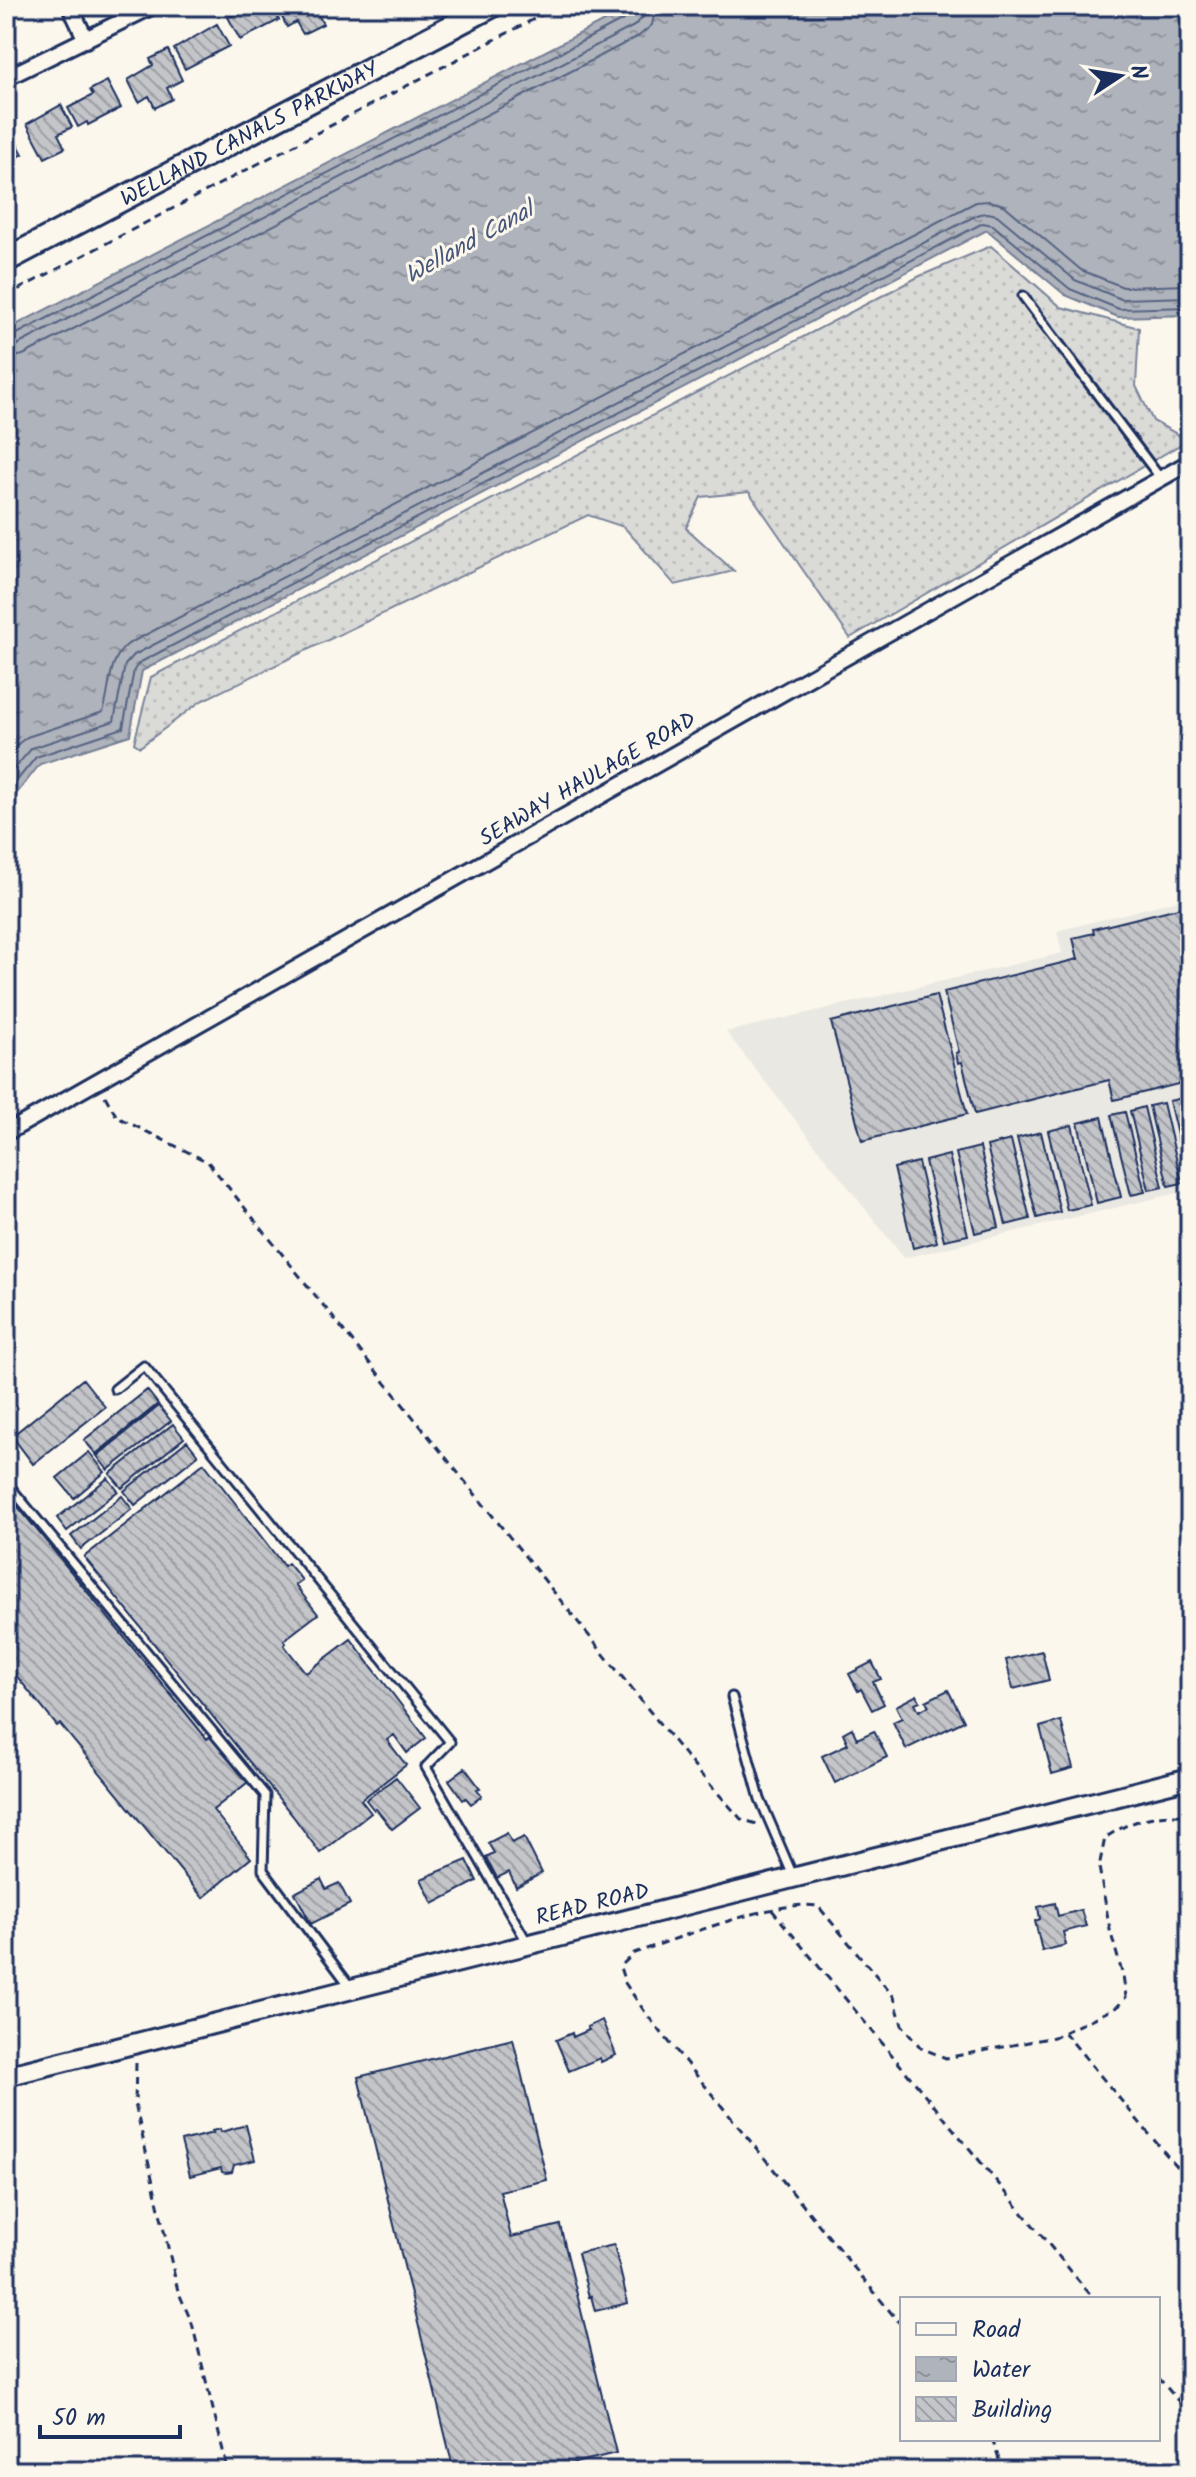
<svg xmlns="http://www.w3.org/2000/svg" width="1196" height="2477" font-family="Kalam,sans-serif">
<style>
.built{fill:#eae8e2}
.grass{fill:url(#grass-dots);stroke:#7a849a;stroke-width:2}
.water{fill:url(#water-ripples);stroke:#747e96;stroke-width:2}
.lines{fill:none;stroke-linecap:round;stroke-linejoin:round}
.shore{stroke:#566483;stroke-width:2}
.building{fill:url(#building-back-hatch);stroke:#1b2f5e;stroke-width:2}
.service-casing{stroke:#1b2f5e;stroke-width:13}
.minor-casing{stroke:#1b2f5e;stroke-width:20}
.tertiary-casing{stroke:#1b2f5e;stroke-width:24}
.secondary-casing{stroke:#1b2f5e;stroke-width:28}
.path{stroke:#1b2f5e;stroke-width:3;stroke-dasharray:8 6;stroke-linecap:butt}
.service{stroke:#fbf7ec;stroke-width:7}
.minor{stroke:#fbf7ec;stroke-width:14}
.tertiary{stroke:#fbf7ec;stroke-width:18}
.secondary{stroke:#fbf7ec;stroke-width:22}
.labels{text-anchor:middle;stroke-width:6;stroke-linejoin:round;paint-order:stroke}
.street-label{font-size:22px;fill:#1b2f5e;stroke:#fbf7ec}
.water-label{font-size:24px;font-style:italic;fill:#47577a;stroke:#fbf7ec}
</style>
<defs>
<pattern id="grass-dots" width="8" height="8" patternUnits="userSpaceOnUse" patternTransform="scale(2)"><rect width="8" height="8" fill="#dadad7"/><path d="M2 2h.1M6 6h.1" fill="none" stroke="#babbbb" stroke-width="1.8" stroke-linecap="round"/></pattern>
<pattern id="water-ripples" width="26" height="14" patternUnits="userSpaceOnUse" patternTransform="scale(2)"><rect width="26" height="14" fill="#afb3bb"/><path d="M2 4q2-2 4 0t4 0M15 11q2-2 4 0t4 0" fill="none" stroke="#8e929b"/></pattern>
<pattern id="building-back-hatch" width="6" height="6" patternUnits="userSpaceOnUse" patternTransform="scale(2)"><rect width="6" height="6" fill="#c3c5c9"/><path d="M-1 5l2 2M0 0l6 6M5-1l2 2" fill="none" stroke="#9ea0a6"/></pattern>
</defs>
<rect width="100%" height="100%" fill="#fbf7ec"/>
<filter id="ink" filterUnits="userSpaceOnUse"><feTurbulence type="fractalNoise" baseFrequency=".0125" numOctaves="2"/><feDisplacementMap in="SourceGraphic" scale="16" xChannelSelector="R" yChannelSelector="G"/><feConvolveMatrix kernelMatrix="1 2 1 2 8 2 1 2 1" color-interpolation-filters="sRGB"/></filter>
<g filter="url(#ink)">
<!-- built -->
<path class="built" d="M1190 897V1190L904 1258 726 1032 1062 953 1057 931Z"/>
<!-- grass -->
<path class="grass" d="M991 246 1061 307 1139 328 1136 386 1153 421 1188 440 850 638 749 492 701 497 686 528 734 571 675 585 624 527 588 515 201 701 140 747 134 743 151 677 920 276Z"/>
<!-- water -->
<path class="water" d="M633 6H1190V315L1118 317 1065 295 987 230 142 671 130 735 40 764 6 807V330Z"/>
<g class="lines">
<!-- shore -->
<path class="shore" d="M6 337 13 336 629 17 633 12 634 6
M6 347 17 345 634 26 643 17 644 6
M6 359 23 355 639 36 652 25 656 6
M6 759 19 743 27 737 103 712C111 689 107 660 128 644L976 202 989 201 1004 205 1081 270 1123 287 1190 285
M6 778 32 748 114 721 125 665 134 655 979 214 988 213 997 215 1075 280 1121 299 1190 297
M6 794 36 757 123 728 134 670 139 663 983 223 993 225 1070 289 1119 309 1190 307"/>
</g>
<!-- building -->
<path class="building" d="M6 6H23L25 9 6 18Z
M251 6H272L279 20 240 40 228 17Z
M280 6H328L317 12 323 24 303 34 296 22 287 27 277 7Z
M217 24 229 46 185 69 174 49Z
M168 50 182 80 167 88 172 99 155 108 149 96 139 102 128 80 153 65 150 59Z
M107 81 121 108 88 125 87 122 78 127 68 108 93 95 90 90Z
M61 105 72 127 58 134 65 148 45 158 27 124Z
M11 132 23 154 6 163V134Z
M1190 905V1081L1114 1100 1109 1080 975 1114 962 1062 958 1063 956 1053 959 1052 944 992 1078 959 1073 938 1094 933 1093 929Z
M936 995 967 1114 862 1141 831 1022Z
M1182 1098 1190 1131V1180L1188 1181 1169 1101Z
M1163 1103 1182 1183 1168 1186 1149 1106Z
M1144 1107 1163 1187 1149 1190 1130 1111Z
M1125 1112 1145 1192 1131 1195 1111 1115Z
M1102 1117 1121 1197 1097 1203 1078 1123Z
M1072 1125 1091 1205 1067 1210 1048 1131Z
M1041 1132 1060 1212 1037 1218 1017 1138Z
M1011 1140 1030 1219 1006 1225 987 1146Z
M980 1147 999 1227 975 1233 956 1153Z
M949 1155 968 1235 944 1240 925 1161Z
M918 1162 937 1242 913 1248 894 1168Z
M83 1379 105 1407 33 1464 12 1436Z
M147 1390 158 1404 96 1454 84 1440Z
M159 1406 171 1421 108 1470 97 1456Z
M173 1424 184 1438 122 1488 110 1474Z
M187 1441 198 1455 135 1505 124 1491Z
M89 1452 105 1472 74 1498 57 1478Z
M204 1463 284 1566 288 1563 302 1580 295 1585 318 1614 284 1640 286 1643 284 1645 306 1673 351 1639 426 1738 407 1753 394 1735 387 1740 406 1765 361 1800 371 1813 320 1853 293 1816 84 1557Z
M108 1478 118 1491 67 1531 57 1518Z
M6 1492 207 1739 211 1736 248 1782 213 1810 251 1858 203 1898 60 1724 57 1726 6 1663Z
M122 1496 132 1509 81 1549 71 1536Z
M1042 1651 1049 1680 1013 1689 1006 1660Z
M872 1662 881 1679 873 1682 884 1704 872 1710 861 1689 858 1691 849 1674Z
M948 1690 964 1721 906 1749 893 1722 902 1718 896 1706 917 1695 920 1701 915 1703 919 1711 929 1706 926 1701Z
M1061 1721 1073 1768 1052 1774 1040 1727Z
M852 1728 857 1739 874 1731 887 1757 835 1783 822 1756 848 1744 843 1733Z
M465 1768 480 1788 477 1789 482 1796 471 1804 466 1798 463 1800 449 1780Z
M396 1777 420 1808 392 1829 376 1809 374 1810 366 1800Z
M507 1833 512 1843 524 1837 542 1873 516 1887 509 1872 497 1878 486 1857 494 1853 488 1843Z
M467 1860 477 1881 433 1904 421 1879Z
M321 1879 326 1889 339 1883 350 1904 311 1924 295 1893Z
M1055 1903 1058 1916 1081 1910 1086 1926 1063 1932 1066 1945 1042 1951 1035 1921 1040 1919 1038 1907Z
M602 2020 616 2055 601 2062 600 2058 569 2071 556 2040 572 2033 573 2037 589 2030 587 2027Z
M513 2039 547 2180 500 2191 511 2237 560 2225 616 2453 542 2471H454L358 2077Z
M246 2125 255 2160 234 2165 232 2172 226 2173 222 2172 221 2168 190 2176 181 2141 213 2133 212 2131 220 2129 221 2132Z
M614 2245 628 2303 595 2311 591 2296 589 2297 578 2253Z"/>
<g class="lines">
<!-- service casing -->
<g class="service-casing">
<path id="service" d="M1023 296 1161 479
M115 1389 144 1366 450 1742 426 1767 527 1942
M6 1482 265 1795 263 1870 352 1989
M732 1697 760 1799 793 1876"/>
</g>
<!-- minor casing -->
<g class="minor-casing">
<path id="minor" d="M70 6 86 40
M6 78 153 6
M6 1133 1190 462"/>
</g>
<!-- tertiary casing -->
<g class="tertiary-casing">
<path id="tertiary" d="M6 2076 1190 1778"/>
</g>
<!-- secondary casing -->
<g class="secondary-casing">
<g id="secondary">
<path id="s1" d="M6 260 491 6"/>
</g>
</g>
<!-- path -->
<path class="path" d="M6 296 559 6
M105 1096 117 1117 208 1162 697 1770 741 1819 757 1824
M772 1910 1094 2299
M1064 2032 1190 2183
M136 2063 135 2104 178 2291 192 2323 228 2471
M902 2326 647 2015 625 1983 620 1967 634 1953C678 1939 775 1899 818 1906L894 1997 902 2025 921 2048 946 2058 1054 2037 1117 2007 1126 1997 1123 1976 1110 1930 1099 1867 1105 1838C1130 1820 1160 1812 1190 1816
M1158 2377 1190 2415
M992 2439 1003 2471
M854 2471 875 2466 912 2471"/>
<!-- service -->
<use href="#service" class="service"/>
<!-- minor -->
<use href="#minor" class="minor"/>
<!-- tertiary -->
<use href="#tertiary" class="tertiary"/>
<!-- secondary -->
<use href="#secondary" class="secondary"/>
</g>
</g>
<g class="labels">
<!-- street labels -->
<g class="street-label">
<text dy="8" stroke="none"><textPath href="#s1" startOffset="274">WELLAND CANALS PARKWAY</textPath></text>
<text transform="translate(587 778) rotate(-30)" y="8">SEAWAY HAULAGE ROAD</text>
<text transform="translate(592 1903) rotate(-14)" y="8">READ ROAD</text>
</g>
<!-- water labels -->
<g class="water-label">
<text transform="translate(469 242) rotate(-29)" y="8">Welland Canal</text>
</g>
</g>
<!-- margin -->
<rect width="1196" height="2477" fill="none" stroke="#fbf7ec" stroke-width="32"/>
<rect x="16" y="16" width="1164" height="2445" fill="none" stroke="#1b2f5e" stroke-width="3" filter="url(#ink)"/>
<!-- legend -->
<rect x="900" y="2297" width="260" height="144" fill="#fbf7ec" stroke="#a1a7b3" stroke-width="2"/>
<rect x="916" y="2323" width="40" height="12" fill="#fbf7ec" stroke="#a1a7b3" stroke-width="2"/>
<text x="972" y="2337" font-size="24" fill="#1b2f5e">Road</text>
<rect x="916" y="2357" width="40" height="24" fill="url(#water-ripples)" stroke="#a1a7b3" stroke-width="2"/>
<text x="972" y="2377" font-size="24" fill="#1b2f5e">Water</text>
<rect x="916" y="2397" width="40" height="24" fill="url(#building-back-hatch)" stroke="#a1a7b3" stroke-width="2"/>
<text x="972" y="2417" font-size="24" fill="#1b2f5e">Building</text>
<!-- north arrow -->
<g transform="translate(1120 76) rotate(78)" stroke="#fbf7ec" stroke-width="6" paint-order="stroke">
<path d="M0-6L14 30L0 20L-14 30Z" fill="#1b2f5e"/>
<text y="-12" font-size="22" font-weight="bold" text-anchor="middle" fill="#1b2f5e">N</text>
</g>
<!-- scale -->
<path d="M40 2425v12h140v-12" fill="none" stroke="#1b2f5e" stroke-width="4"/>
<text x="52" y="2425" font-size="24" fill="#1b2f5e" stroke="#fbf7ec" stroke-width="6" paint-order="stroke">50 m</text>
</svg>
